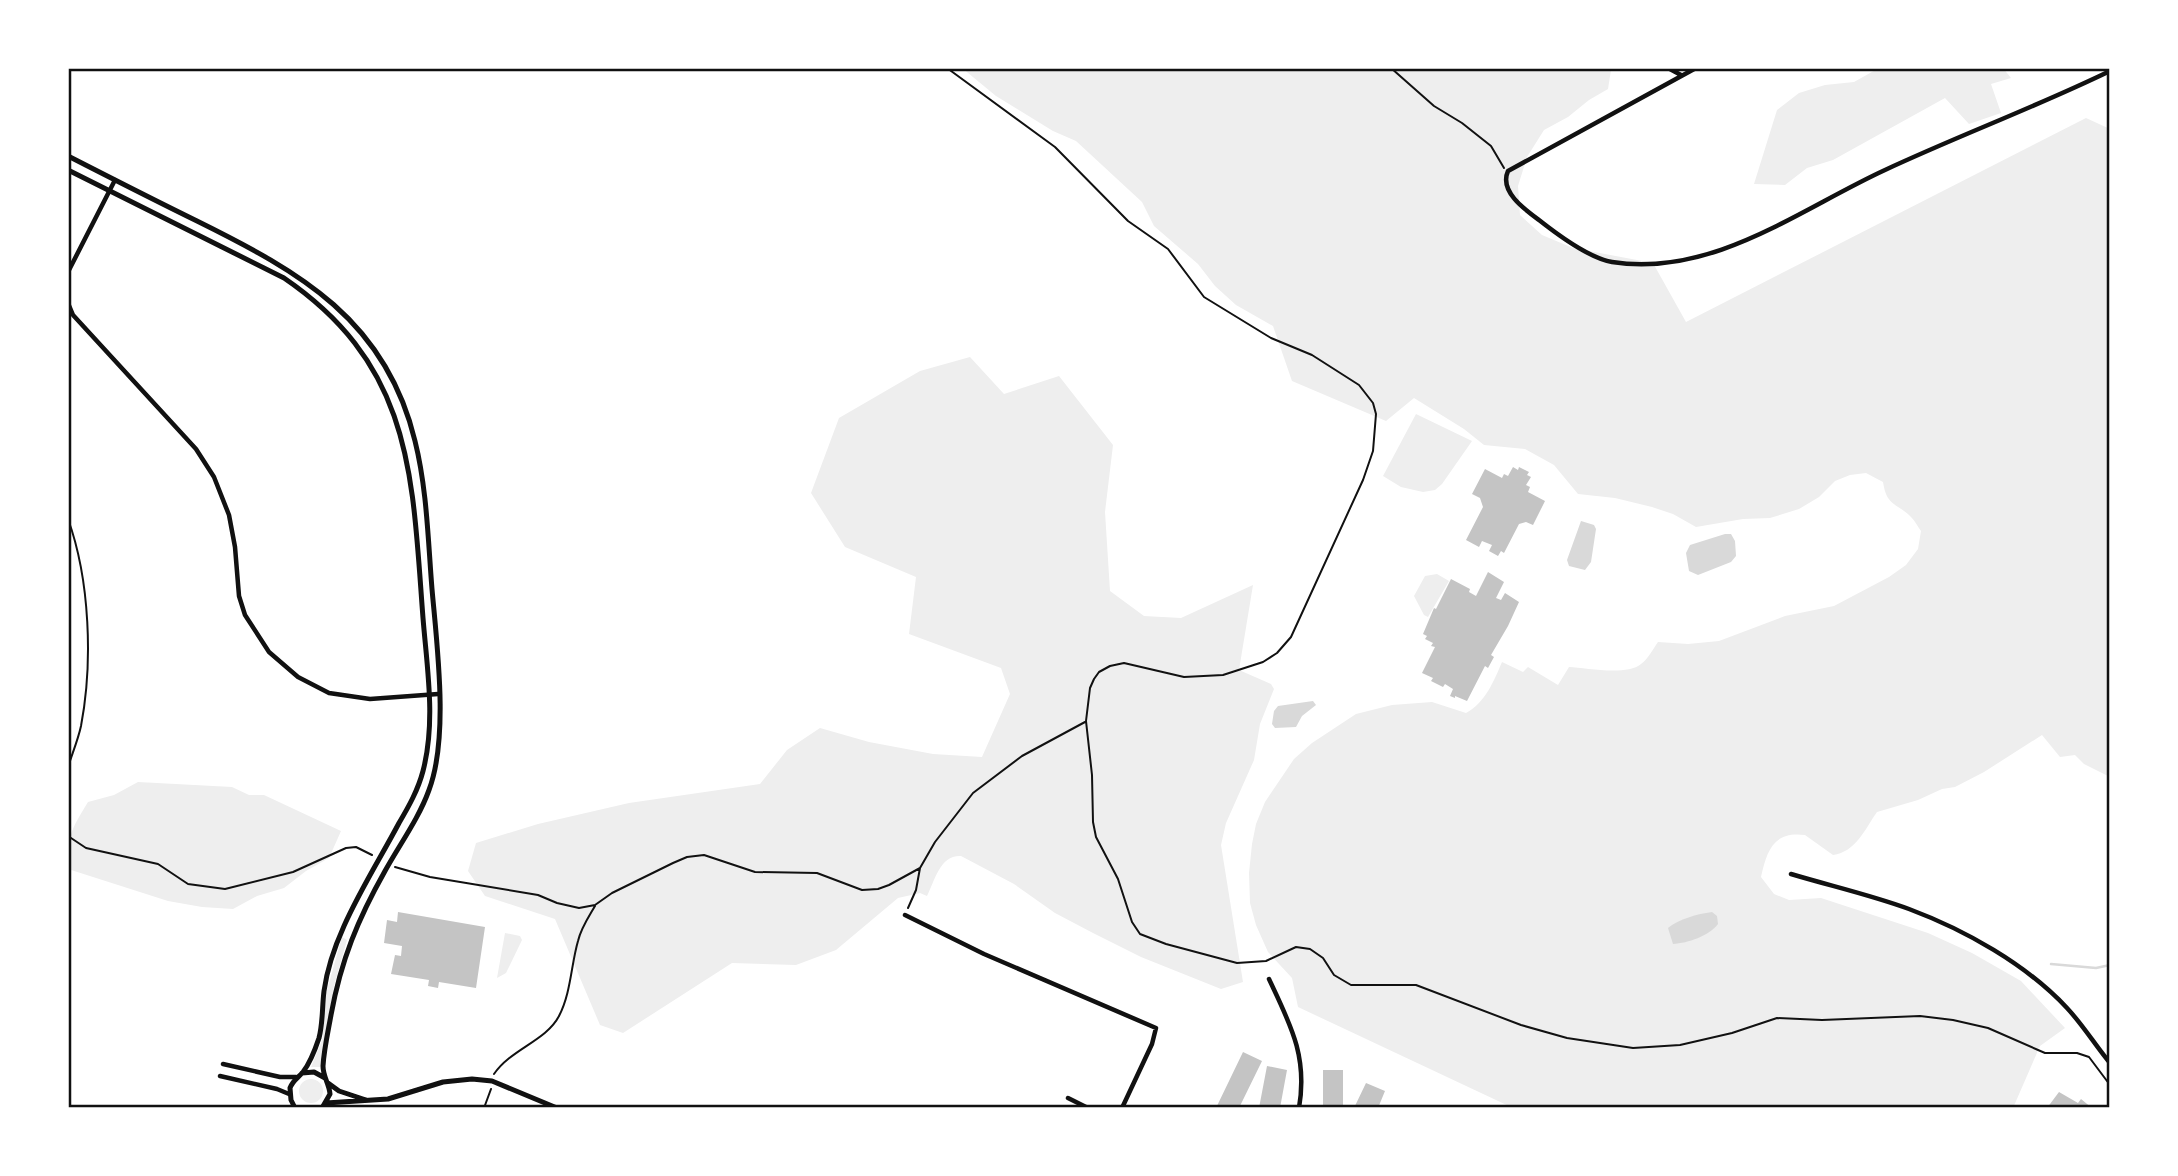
<svg xmlns="http://www.w3.org/2000/svg" width="2178" height="1176" font-family="'Noto Sans',sans-serif">
<style>
.green{fill:#eee}
.water{fill:#d9d9d9}
.lines{fill:none;stroke-linecap:round;stroke-linejoin:round}
.stream{stroke:#d9d9d9;stroke-width:2.5}
.building{fill:#c4c4c4}
.path{stroke:#111;stroke-width:2}
.minor{stroke:#111;stroke-width:4.5}
.tertiary{stroke:#111;stroke-width:5}
.neatline{fill:none;stroke:#111;stroke-width:2.5}
</style>
<rect width="100%" height="100%" fill="#fff"/>
<!-- green -->
<path class="green" d="M962 68H1608L1611 70 1608 89 1589 100 1568 117 1544 130 1527 157 1518 186 1520 215 1542 235 1573 248 1653 263 1686 322 2086 118 2110 129V777L2084 764 2075 755 2060 757 2042 735 1984 772 1955 787 1942 789 1918 800 1877 812C1865 829 1856 852 1833 855L1805 835C1773 831 1767 851 1761 877L1774 894 1789 900 1821 898 1928 933 1972 953 2021 981 2065 1028 2040 1046 2013 1108H1513L1298 1007 1292 978 1268 952 1256 925 1250 903 1249 873 1252 844 1256 824 1265 802 1294 759 1312 743 1356 714 1392 705 1432 702 1466 713C1485 703 1494 681 1502 662L1523 672 1528 667 1558 685 1569 667C1586 668 1627 676 1641 664 1648 659 1653 649 1658 642L1688 644 1719 641 1785 616 1834 606 1889 577 1906 565 1918 549 1921 531C1918 527 1915 521 1911 517 1896 502 1887 507 1883 482L1866 473 1850 475 1835 481 1819 497 1799 509 1770 518 1743 519 1696 527 1673 514 1652 507 1615 498 1578 494 1554 465 1525 449 1484 445 1464 429 1414 398 1386 421 1292 381 1273 326 1236 305 1215 286 1198 264 1154 226 1142 202 1076 141 1053 131 996 96Z
M1879 68H2003L2011 78 1991 84 2001 113 1969 124 1945 98 1833 160 1807 168 1785 185 1754 184 1777 110 1799 93 1825 85 1854 82Z
M970 357 1004 394 1059 376 1113 445 1105 512 1110 591 1144 616 1181 618 1253 585 1239 670 1271 684 1274 689 1260 724 1254 760 1226 823 1221 845 1243 982 1221 989 1141 957 1093 933 1055 913 1014 884 961 856C940 855 935 880 927 896L920 893 898 898 836 950 796 965 732 963 623 1033 600 1025 555 919 485 896 468 871 476 843 538 824 629 803 760 784 787 750 820 728 869 742 933 754 982 757 1010 694 1001 668 909 634 916 577 845 547 811 493 839 418 920 371Z
M1416 414 1472 441 1442 484 1435 490 1423 492 1401 487 1383 476Z
M1437 574 1449 581 1428 617 1424 615 1414 596 1425 576Z
M138 782 232 787 249 795H264L341 831 329 858 306 871 284 888 257 896 233 909 202 907 168 901 68 869C68 834 70 832 88 802L114 795Z
M505 933 520 936 522 940 506 973 497 978Z
M342 937 347 940 334 986 320 1067H311L323 1038 325 997Z
M299 1091a12 12 0 1 1 24 0a12 12 0 1 1-24 0Z"/>
<!-- water -->
<path class="water" d="M1581 521 1594 525 1596 529 1591 562 1585 570 1569 566 1567 560Z
M1725 534H1731L1735 541 1736 556 1731 562 1698 575 1689 571 1686 553 1690 545Z
M1313 701 1316 705 1302 716 1296 727 1275 728 1272 724 1274 711 1278 706Z
M1712 912 1717 916 1718 924C1709 936 1688 943 1673 944L1668 928C1679 919 1697 914 1712 912Z"/>
<g class="lines">
<!-- stream -->
<path class="stream" d="M2051 964 2096 968 2110 965"/>
</g>
<!-- building -->
<path class="building" d="M1513 467 1518 470 1519 467 1529 472 1527 475 1531 477 1526 485 1530 487 1528 492 1545 501 1533 525 1526 522 1519 524 1504 553 1501 551 1498 556 1489 551 1492 545 1482 541 1479 547 1466 540 1483 507 1480 498 1472 494 1485 469 1502 478 1504 474 1508 476Z
M1488 572 1504 582 1496 598 1501 600 1505 593 1519 602 1508 626 1491 655 1494 657 1488 668 1485 666 1467 701 1455 696V698L1450 696 1453 689 1445 684 1443 687 1431 681 1433 678 1422 673 1435 647 1431 646 1433 643 1425 639 1427 636 1423 634 1434 608 1436 609 1451 579 1470 589 1469 592 1476 596Z
M398 912 485 927 476 988 439 982 438 988 428 986 429 980 391 974 395 955 401 956 402 946 384 943 387 920 397 922Z
M1243 1052 1262 1061 1239 1108H1216Z
M1267 1066 1287 1070 1280 1108H1259Z
M1323 1070H1343V1108H1323Z
M1366 1083 1385 1091 1378 1108H1354Z
M2059 1092 2078 1103 2081 1099 2092 1108H2047Z"/>
<g class="lines">
<!-- path -->
<path class="path" d="M947 68 1055 147 1128 221 1168 249 1204 297 1271 338 1312 355 1359 385 1373 403 1376 414 1373 451 1363 480 1291 637 1277 653 1263 662 1223 675 1184 677 1124 663 1110 666 1099 672 1094 679 1090 688 1086 721 1092 775 1093 822 1096 837 1118 879 1132 922 1140 934 1166 944 1237 963 1266 961 1296 947 1310 949 1323 958 1334 975 1351 985H1416L1521 1025 1567 1038 1633 1048 1680 1045 1732 1033 1777 1018 1822 1020 1920 1016 1953 1020 1988 1028 2045 1053H2077L2089 1057 2110 1085
M1391 68 1434 106 1462 123 1491 146 1504 168
M68 519C90 580 93 663 81 726 78 740 72 754 68 767
M68 836 86 848 158 864 188 884 225 889 293 872 346 848 356 847 372 855
M395 867 430 877 538 895 557 903 579 908 595 905 612 893 673 863 687 857 704 855 755 872 817 873 862 890 878 889 889 885 920 868
M908 908 916 890 920 868 935 842 973 793 1022 756 1085 722
M494 1074C511 1049 546 1041 559 1016 571 993 571 965 578 941 581 928 588 918 595 906
M484 1108 491 1089"/>
<!-- minor -->
<path class="minor" d="M1668 68 1681 75
M1696 68 1508 171C1499 191 1524 209 1539 220 1558 235 1589 258 1612 262 1712 278 1800 209 1885 170 1960 135 2036 107 2110 71
M68 272 115 180
M68 303 73 315 196 449 214 477 229 515 235 547 239 596 245 615 269 652 298 677 329 693 370 699 438 694
M1791 874C1831 886 1871 895 1909 909 1965 930 2026 964 2067 1008 2083 1025 2095 1045 2110 1063
M905 915 984 954 1156 1028 1152 1044 1122 1108
M1269 979C1290 1024 1308 1056 1299 1108
M223 1064 280 1077H296
M220 1076 277 1089 289 1094
M1068 1098 1088 1108"/>
<!-- tertiary -->
<path class="tertiary" d="M68 156C111 178 154 200 197 221 300 272 386 320 415 441 427 489 428 540 432 589 437 646 449 737 429 790 419 818 400 844 385 871 358 919 341 960 331 1015 328 1032 324 1049 323 1066 323 1077 329 1083 330 1094L322 1108
M68 170 284 278C414 367 412 476 423 618 427 668 436 721 423 771 418 790 409 806 399 823 381 857 360 890 344 926 335 946 327 969 324 991 322 1007 323 1023 319 1038 315 1050 310 1063 303 1072 298 1078 293 1080 290 1088L291 1100 295 1108
M302 1073 314 1072 325 1078
M328 1083 339 1091 366 1100
M326 1103 388 1099 443 1082 472 1079 492 1081 557 1108"/>
</g>
<!-- border -->
<rect width="2178" height="1176" fill="none" stroke="#ffffff" stroke-width="140"/>
<rect x="70" y="70" width="2038" height="1036" class="neatline"/>
</svg>
